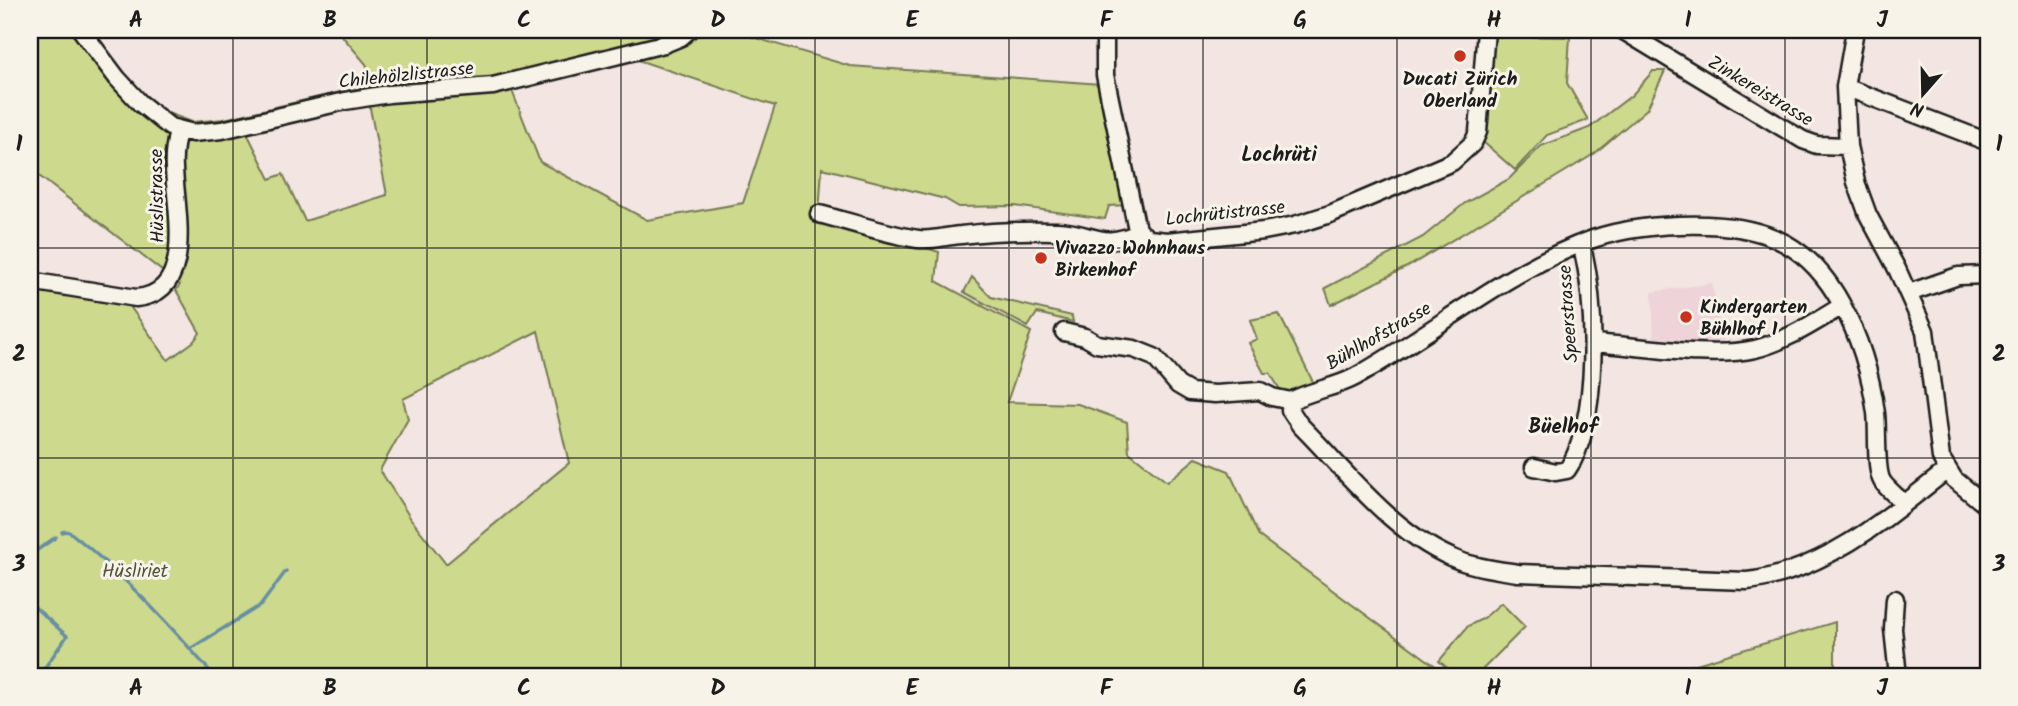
<svg xmlns="http://www.w3.org/2000/svg" width="2018" height="706" font-family="Kalam,sans-serif">
<style>
.built{fill:#eed4d8}
.green{fill:#cdd98d;stroke:#747a54;stroke-width:2;fill-rule:evenodd}
.lines{fill:none;stroke-linecap:round;stroke-linejoin:round}
.stream{stroke:#688fa2;stroke-width:3.5}
.minor-casing{stroke:#1c1c1c;stroke-width:21}
.minor{stroke:#f7f3e8;stroke-width:16}
.grid{fill:none;stroke:#1c1c1c;stroke-width:2;stroke-opacity:0.55}
.poi-dot{fill:#c8321e;stroke:#f7f3e8;stroke-width:2.5}
.labels{text-anchor:middle;stroke-width:6;stroke-linejoin:round;paint-order:stroke}
.street-label{font-size:19px;fill:#1c1c1c;stroke:#f7f3e8}
.poi-label{font-size:19px;font-weight:bold;fill:#1c1c1c;stroke:#f7f3e8;text-anchor:start}
.park-label{font-size:19px;fill:#51553e;stroke:#f7f3e8}
.neighbourhood-label{font-size:21px;font-weight:bold;fill:#1c1c1c;stroke:#f7f3e8}
.neatline{fill:none;stroke:#1c1c1c;stroke-width:2.5}
.grid-label{font-size:23px;text-anchor:middle;font-weight:bold;fill:#1c1c1c}
</style>
<rect width="100%" height="100%" fill="#f3e5e1"/>
<filter id="ink" filterUnits="userSpaceOnUse"><feTurbulence type="fractalNoise" baseFrequency=".0143" numOctaves="2"/><feDisplacementMap in="SourceGraphic" scale="14" xChannelSelector="R" yChannelSelector="G"/><feConvolveMatrix kernelMatrix="1 2 1 2 8 2 1 2 1" color-interpolation-filters="sRGB"/></filter>
<g filter="url(#ink)">
<!-- built -->
<path class="built" d="M1712 283 1725 349 1654 343 1652 292Z"/>
<!-- green -->
<path class="green" d="M30 30H89L134 87 165 112 192 122 224 119 375 84 366 64 337 30H647L673 41 715 30H729L850 66 1101 84 1126 205 1109 206 1105 219 1015 206 959 207 945 199 822 168 819 214 939 252 936 281 1031 332 1007 402 1078 404 1127 422 1129 452 1167 482 1196 458 1229 471 1259 536 1449 676H30V281L104 293 96 301 129 305 168 360 193 342 200 333 176 290 180 285 30 169ZM620 54 775 106 743 203 647 220 540 162 509 83ZM368 98 387 195 305 221 283 174 270 179 243 125ZM538 331 569 463 446 564 411 519 380 470 408 419 403 399Z
M1494 36 1570 37 1567 83 1588 120 1547 135 1515 170 1482 141 1488 125Z
M1653 71H1665L1647 109 1594 154 1411 265 1331 305 1325 288 1423 237 1465 203 1509 179 1541 146 1589 128 1632 95Z
M972 277 991 297 1072 316 1073 322 1037 313 1028 327 964 292Z
M1279 314 1314 384 1297 391 1282 393 1270 373H1264L1248 343 1257 339 1250 320Z
M1501 603 1525 627 1476 676H1457L1439 661 1468 626 1484 618Z
M1835 622V676H1657Z"/>
<g class="lines">
<!-- stream -->
<path class="stream" d="M62 532 66 531 71 533C124 575 170 625 214 676
M30 555 56 537
M30 603 67 636 39 676
M190 649 261 605 286 571"/>
<!-- minor casing -->
<g class="minor-casing">
<path id="minor" d="M81 30 117 78 140 103 170 127 193 133 222 130 345 101 389 94 493 86 664 44 681 37 689 30
M1105 30V75L1136 225 1140 232 1149 239 1167 241 1264 231 1295 225 1330 214 1452 162 1473 143 1478 132 1486 30
M1622 30 1803 140 1817 145 1848 146
M1855 30 1845 87 1848 146 1856 182 1868 215 1897 269 1925 331 1941 458 1954 479 1988 507
M1845 87 1988 142
M819 214C851 222 885 234 918 239 933 241 946 236 961 235 993 231 1025 230 1057 231 1093 232 1101 251 1140 232
M30 281 136 298C197 293 175 208 174 168 173 155 175 143 178 131
M1909 293 1958 276 1988 275
M1064 332 1085 337 1097 344 1134 349 1154 357 1178 385 1190 392 1215 394 1260 391 1272 397 1291 401
M1593 343C1640 346 1711 359 1755 349 1787 341 1815 322 1842 306
M1534 467 1556 472 1567 470C1600 423 1597 298 1581 244
M1904 504C1860 539 1803 575 1747 581L1518 573C1498 570 1479 568 1460 561 1394 536 1348 473 1300 425L1290 410 1291 401C1311 390 1335 388 1355 377 1434 333 1506 270 1593 239 1629 227 1669 224 1707 225 1770 227 1810 247 1841 303 1859 336 1871 375 1876 413 1878 429 1875 469 1882 481 1887 489 1898 497 1904 504L1947 470
M1895 599 1893 629 1898 676"/>
</g>
<!-- minor -->
<use href="#minor" class="minor"/>
</g>
</g>
<!-- grid -->
<path class="grid" d="M233 30V676M427 30V676M621 30V676M815 30V676M1009 30V676M1203 30V676M1397 30V676M1591 30V676M1785 30V676M30 248H1988M30 458H1988"/>
<!-- markers -->
<g class="poi-dot">
<circle cx="1460" cy="56" r="7"/>
<circle cx="1041" cy="258" r="7"/>
<circle cx="1686" cy="317" r="7"/>
</g>
<g class="labels">
<!-- street labels -->
<g class="street-label">
<text transform="translate(406 74) rotate(-6)" y="7">Chilehölzlistrasse</text>
<text transform="translate(1761 90) rotate(31)" y="7">Zinkereistrasse</text>
<text transform="translate(156 196) rotate(-91)" y="7">Hüslistrasse</text>
<text transform="translate(1225 212) rotate(-6)" y="7">Lochrütistrasse</text>
<text transform="translate(1567 314) rotate(-94)" y="7">Speerstrasse</text>
<text transform="translate(1378 335) rotate(-30)" y="7">Bühlhofstrasse</text>
</g>
<!-- poi labels -->
<g class="poi-label">
<text x="1460" y="85" text-anchor="middle">Ducati Zürich<tspan x="1460" dy="22">Oberland</tspan></text>
<text x="1055" y="254">Vivazzo Wohnhaus<tspan x="1055" dy="22">Birkenhof</tspan></text>
<text x="1700" y="313">Kindergarten<tspan x="1700" dy="22">Bühlhof 1</tspan></text>
</g>
<!-- park labels -->
<g class="park-label">
<text x="135" y="577">Hüsliriet</text>
</g>
<!-- neighbourhood labels -->
<g class="neighbourhood-label">
<text x="1279" y="161">Lochrüti</text>
<text x="1563" y="433">Büelhof</text>
</g>
</g>
<!-- margin -->
<rect width="2018" height="706" fill="none" stroke="#f7f3e8" stroke-width="77"/>
<!-- north arrow -->
<g transform="translate(1923 94) rotate(200)" stroke="#f7f3e8" stroke-width="5" paint-order="stroke">
<path d="M0-5L12 26L0 18L-12 26Z" fill="#1c1c1c"/>
<text y="-10" font-size="19" font-weight="bold" text-anchor="middle" fill="#1c1c1c">N</text>
</g>
<rect x="38" y="38" width="1942" height="630" class="neatline"/>
<g class="grid-label">
<text x="136" y="27">A</text>
<text x="330" y="27">B</text>
<text x="524" y="27">C</text>
<text x="718" y="27">D</text>
<text x="912" y="27">E</text>
<text x="1106" y="27">F</text>
<text x="1300" y="27">G</text>
<text x="1494" y="27">H</text>
<text x="1688" y="27">I</text>
<text x="1882" y="27">J</text>
<text x="19" y="151">1</text>
<text x="1999" y="151">1</text>
<text x="19" y="361">2</text>
<text x="1999" y="361">2</text>
<text x="19" y="571">3</text>
<text x="1999" y="571">3</text>
<text x="136" y="695">A</text>
<text x="330" y="695">B</text>
<text x="524" y="695">C</text>
<text x="718" y="695">D</text>
<text x="912" y="695">E</text>
<text x="1106" y="695">F</text>
<text x="1300" y="695">G</text>
<text x="1494" y="695">H</text>
<text x="1688" y="695">I</text>
<text x="1882" y="695">J</text>
</g>
</svg>
